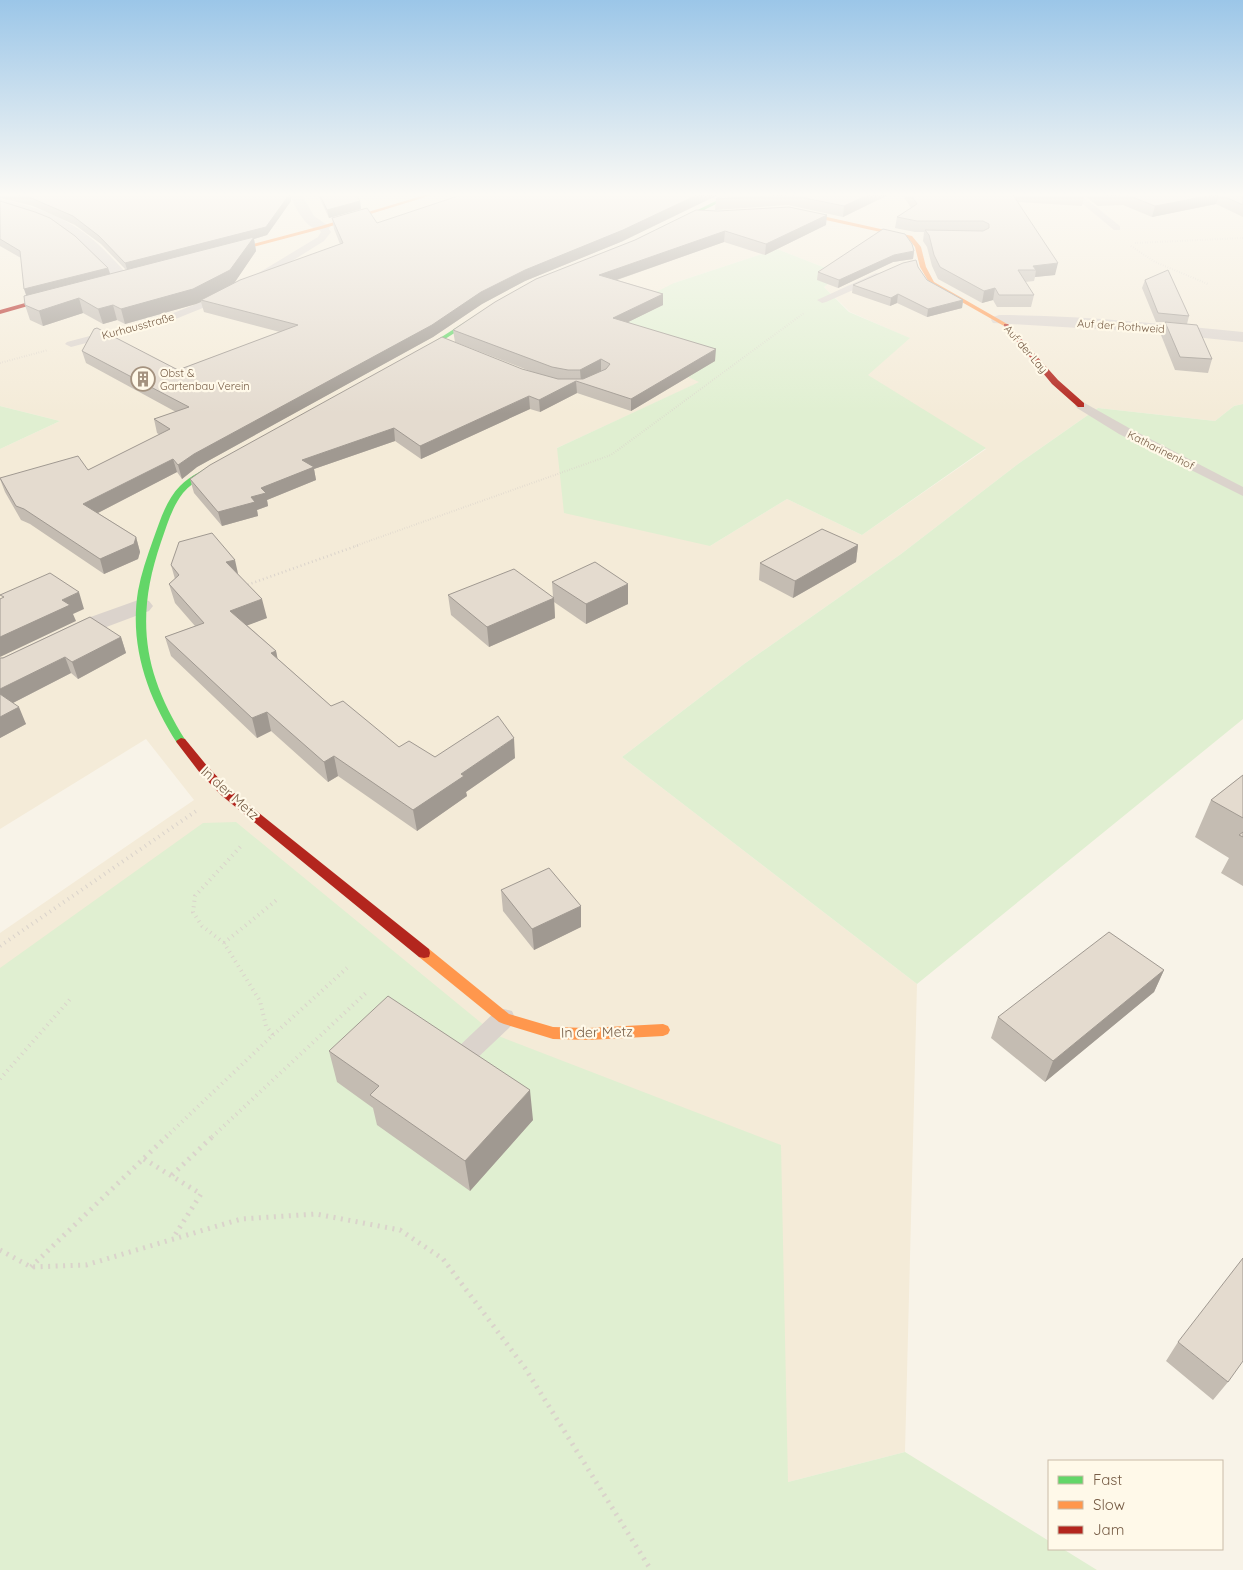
<svg xmlns="http://www.w3.org/2000/svg" width="1243" height="1570" font-family="Quicksand,sans-serif">
<style>
.residential{fill:#f4ebd8;fill-rule:evenodd}
.green{fill:#e0efd1}
.lines{fill:none;stroke-linecap:round;stroke-linejoin:round}
.path-far3{stroke:#dad3cb;stroke-width:2;stroke-dasharray:0.5 2;stroke-linecap:butt}
.path-far2{stroke:#dad3cb;stroke-width:2.5;stroke-dasharray:1 3;stroke-linecap:butt}
.path-far1{stroke:#dad3cb;stroke-width:4;stroke-dasharray:1 4.5;stroke-linecap:butt}
.path{stroke:#dad3cb;stroke-width:5;stroke-dasharray:2 5.5;stroke-linecap:butt}
.lane{fill:#dbd3cc;fill-rule:evenodd}
.street{fill:#dbd3cc;fill-rule:evenodd}
.fast{fill:#63d668;fill-rule:evenodd}
.slow{fill:#ff974d;fill-rule:evenodd}
.jam{fill:#b3261e;fill-rule:evenodd}
.wall{fill:#c4bcb2}
.shaded-wall{fill:#a09991}
.building{fill:#e4dbcf;stroke:#a09991}
.labels{text-anchor:middle;stroke-width:4.5;stroke-linejoin:round;paint-order:stroke}
.far-street-label{font-size:11px;fill:#775d46;stroke:#fff9e9}
.far-poi-label{font-size:11px;fill:#775d46;stroke:#fff9e9;text-anchor:start}
.street-label{font-size:14px;fill:#775d46;stroke:#fff9e9}
</style>
<rect width="100%" height="100%" fill="#f8f3e8"/>
<!-- residential -->
<path class="residential" d="M0 195H1243V404L1234 406 1215 421 1098 408 1018 464 901 554 744 664 622 757 917 984 905 1452 788 1482 0 1445V933L194 800 146 739 0 829V449L60 421 0 406ZM777 249 841 274 824 287 850 312 909 338 867 375 986 449 862 535 787 499 710 546 557 448 700 382 674 283Z"/>
<!-- green -->
<path class="green" d="M777 249 841 274 824 287 849 312 910 338 868 375 986 448 862 535 787 499 710 546 564 513 557 448 699 382 583 329 674 283Z
M1243 404V719L917 984 622 757 744 664 901 554 1018 464 1098 408 1215 421 1234 406Z
M0 406 60 421 0 449Z
M236 822 496 1035 781 1145 788 1482 905 1452 1049 1541V1549H1063L1097 1570H0V968L203 823Z"/>
<g class="lines">
<!-- path-far3 -->
<path class="path-far3" d="M1135 243 1243 238
M1131 246 1155 262 1208 284
M0 363 48 350
M355 546 611 455 804 313"/>
<!-- path-far2 -->
<path class="path-far2" d="M244 586 359 545"/>
<!-- path-far1 -->
<path class="path-far1" d="M224 943 279 898
M0 946 199 809
M273 1035 347 968
M0 1079 72 997
M166 1137 273 1035 266 1026 260 1001 224 943 202 926 193 912 195 896 242 845
M212 1137 368 991"/>
<!-- path -->
<path class="path" d="M144 1159 201 1194 173 1238
M172 1175 213 1136
M0 1250 31 1267 86 1265 241 1219 316 1214 400 1230 443 1259 525 1368 651 1570
M31 1267 167 1136"/>
<!-- lane -->
<path class="lane" d="M1072 195H1081L1120 226V230H1114Z
M323 224 326 225 331 232 324 241 260 281H252V277L318 237 321 232 318 227Z
M876 273 880 274V278L826 302 822 303 817 300Z
M226 292 231 295 230 297 173 320 71 347 65 344 67 342 166 316Z
M1081 401 1129 428 1243 487V496L1119 434 1077 408 1075 405Z
M504 1009 512 1011 515 1018 512 1025 472 1063 464 1066 456 1063 452 1056 456 1049 496 1011Z"/>
<!-- street -->
<path class="street" d="M290 195H302L314 216 330 227 328 230C308 235 296 209 290 195Z
M0 199C47 209 79 222 112 258 118 264 125 271 130 278L128 281H118C77 239 60 219 0 207Z
M999 315C1081 315 1162 324 1243 332V342L1147 332 993 323 991 320 993 317Z
M141 599 149 601 153 606 149 611 101 629 9 673 0 675V659L85 619Z"/>
<!-- fast -->
<path class="fast" d="M728 195H734L668 228 663 227Z
M484 310 487 312 486 313 415 358 410 357Z
M219 461 226 463C213 475 194 479 183 493 172 507 167 525 161 542 135 618 143 673 186 741L181 744 177 743C148 698 129 646 138 591 141 574 147 557 153 540 160 521 166 500 180 486 191 475 206 469 219 461Z"/>
<!-- slow -->
<path class="slow" d="M425 195H432L325 228 219 256 216 254 321 226Z
M791 209 912 236 921 247 926 267 934 282 1009 325 1004 326 930 284 920 267 915 247 908 238 789 212Z
M424 948 429 949 509 1014 553 1027 588 1028 663 1024 668 1026 670 1030 668 1034 663 1036 588 1040 553 1039 504 1024 499 1022 419 957 418 953 419 949Z"/>
<!-- jam -->
<path class="jam" d="M61 293 63 294V296L0 314V310Z
M1004 324H1008L1058 380 1084 403V407H1078L1052 384 1004 326Z
M181 738 185 739 208 767 229 789 429 949 430 953 429 957 424 958 419 957 221 795 200 773 177 743 176 741Z"/>
</g>
<!-- wall -->
<path class="wall" d="M0 195H290L291 201 267 235 254 239 256 251 234 283 340 244 334 229 332 218 377 223 623 241 525 281 482 304 433 337 197 467 182 479 177 472 98 513 136 537 140 552 138 559 104 574 30 524 21 520 5 492 0 479 88 470 160 435 157 433 154 419 176 412 86 363 82 351 178 370 280 332 204 312 201 302 196 304 125 324 117 320 103 324 83 313 43 326 30 320 25 305 27 296 21 258 0 246V201L108 268 110 274 126 270 101 244 75 225 33 206 0 198Z
M318 195H356L360 201 361 209 329 218Z
M723 195H888L843 217 788 205 715 210 716 199Z
M903 195H1243V217L1216 204 1152 217 1123 205 1098 206 1084 196 1082 206 1018 202 1055 275 1035 277 1034 281 1025 282 1034 295 1031 307H997L993 300 982 303 938 279 932 266 927 247 923 241 924 232H915L895 228 897 217 911 208Z
M696 210 826 225 765 255 724 242 617 280 663 294V305L628 322 715 361 631 411 577 393 540 412 530 409 421 459 395 441 314 469 316 480 267 500 268 506 257 510 258 516 222 526 194 493 190 479 522 369 535 373 455 342 453 330Z
M914 251 913 259 893 262 838 288 817 280 818 272Z
M918 267 927 280 963 300 962 308 927 317 897 303 890 306 852 293 853 285Z
M1145 280 1189 316 1187 324 1212 359 1208 373 1175 370 1161 335 1165 322H1156L1142 288Z
M858 545 856 562 793 598 759 580 760 563Z
M171 565 239 575 267 618 247 625 276 651 277 658 331 706 399 747 435 757 515 758 466 792 467 796 417 831 338 776 328 782 271 731 257 738 171 656 165 637 195 626 175 603 169 584 175 579Z
M552 582 628 584V604L586 624 554 602 555 618 489 647 451 615 448 595 553 597Z
M121 637 126 653 78 679 71 673 13 703 26 724 0 738V658Z
M1243 775V886L1221 873 1229 858 1195 837 1211 800Z
M501 890 581 906V927L534 950 503 911Z
M1164 970 1154 992 1045 1082 991 1038 998 1017Z
M329 1051 533 1120 470 1191 377 1125 373 1108 337 1082Z
M1178 1342 1228 1382 1213 1400 1166 1361Z"/>
<!-- shaded-wall -->
<path class="shaded-wall" d="M289 195H290L291 201 267 235 254 239 256 251 233 285 201 300V302L196 304 125 324 121 309 128 272 125 263Z
M697 195H718L623 241 525 281 482 304 433 337 197 467 182 479 178 465 194 454 481 292 525 270Z
M868 195H888L843 217 844 206Z
M1213 195H1219L1216 204 1152 217 1155 206Z
M360 201 361 209 329 218 327 210Z
M827 215 826 225 765 255 766 244Z
M725 231 724 242 599 286V275Z
M914 251 913 259 893 262 838 288 839 280 894 255Z
M1058 263 1055 275 1035 277 1036 270 1033 266Z
M108 268 111 276 27 298 24 289Z
M995 288 993 300 982 303 984 291Z
M663 294V305L614 329 613 318Z
M898 294 897 303 890 306 891 298Z
M79 298 83 313 43 326 39 311Z
M963 300 962 308 927 317 928 309Z
M113 305 117 320 103 324 98 309Z
M716 349 715 361 631 411V399Z
M601 359V371L581 382 580 370Z
M576 381 577 393 540 412 539 400Z
M529 396 530 409 421 459 420 446Z
M394 428 395 441 314 469 316 480 267 500 268 506 257 510 258 516 222 526 218 512 251 497 261 488 302 460Z
M173 459 177 472 88 518 83 504Z
M136 537 140 552 138 559 104 574 100 559Z
M858 545 856 562 793 598 795 581Z
M235 560 239 578 226 562Z
M628 584V604L586 624V604Z
M79 592 84 609 73 614 76 621 0 657V637L62 600Z
M554 598 555 618 489 647 487 627Z
M262 599 267 618 235 630 230 611Z
M121 637 126 653 78 679 72 662Z
M276 651 280 670 271 653Z
M65 657 71 673 3 708 0 701V689Z
M19 707 26 724 0 738V717Z
M267 712 271 731 257 738 252 718Z
M514 738 515 758 466 792 467 796 417 831 413 810 461 774Z
M334 756 338 776 328 782 324 762Z
M581 906V927L534 950 532 929Z
M1164 970 1154 992 1045 1082 1053 1061Z
M530 1090 533 1120 470 1191 465 1161Z"/>
<!-- building -->
<path class="building" d="M17 195H289L266 227 125 263 99 236 73 216 31 198Z
M320 195H356L360 201 327 210Z
M461 195H697L623 230 525 270 481 292 432 325 194 454 178 465 173 459 83 504 136 537 134 544 100 559 24 509 16 506 0 478 78 456 88 470 170 429 154 419 189 407 82 351 94 329 97 328 178 370 298 325 201 300 240 280 343 243 332 218 367 208 377 223Z
M723 195H786L716 199Z
M790 195H868L844 206Z
M911 195H1013L1058 263 1033 266 1036 270H1018L1034 295H999L995 288 984 291 940 267 934 255 929 235 925 230 983 231 989 228V224L983 221H917L897 217 917 204Z
M1100 195H1120L1101 196Z
M1127 195H1213L1155 206Z
M1221 195H1243V205Z
M0 201 35 212 50 218 75 236 108 268 24 289 20 251 0 239Z
M789 207 827 215 766 244 725 231 599 275 663 294 613 318 716 349 631 399 576 381 539 400 529 396 420 446 394 428 302 460 314 467 261 488 266 493 251 497 255 502 218 512 190 479 210 465 442 337 522 369 558 379H583L606 369 610 364 601 359 580 370H568L552 367 453 330 495 302 536 279 635 240 696 210 718 211Z
M883 229 905 234 912 244 914 251 894 255 839 280 818 272Z
M254 237 230 270 193 289 121 309 113 305 98 309 79 298 39 311 25 305 24 296Z
M916 260 918 267 927 280 963 300 928 309 898 294 891 298 853 285 903 263Z
M1168 270 1189 316 1158 313 1145 280Z
M1165 322 1197 325 1212 359 1180 357Z
M822 529 858 545 795 581 760 563Z
M212 533 235 560 226 562 262 599 230 611 276 651 271 653 331 706 343 701 399 747 409 741 435 757 498 716 514 738 461 774 464 776 413 810 334 756 324 762 267 712 252 718 165 637 204 623 169 584 179 575 171 565 179 542Z
M595 562 628 584 586 604 552 582Z
M514 569 554 598 487 627 448 595Z
M50 573 79 592 62 600 70 605 0 637V599L4 597 0 595Z
M90 617 121 637 72 662 65 657 0 689V658H3Z
M0 694 19 707 0 717Z
M1243 775V818L1211 800Z
M1243 832V837L1239 835Z
M549 868 581 906 532 929 501 890Z
M1109 932 1164 970 1053 1061 998 1017Z
M388 996 530 1090 465 1161 370 1095 379 1086 329 1051Z
M1243 1258V1361L1228 1382 1178 1342Z"/>
<!-- sky -->
<linearGradient id="sky" x2="0" y2="1"><stop stop-color="#9bc6e8"/><stop offset="0.47" stop-color="#fcfaf5"/><stop offset="1" stop-color="#fcfaf5" stop-opacity="0"/></linearGradient>
<rect width="1243" height="414" fill="url(#sky)"/>
<!-- icons -->
<defs>
<g id="building-ring" transform="scale(1.25)"><circle r="9.5" fill="#fff9e9" stroke="#a4927f" stroke-width="1.5"/><path d="M-4-6H4V6H1V3H-1V6H-4ZM-2.5-4.3h1.7v1.8h-1.7ZM.8-4.3h1.7v1.8H.8ZM-2.5-1h1.7V.8h-1.7ZM.8-1h1.7V.8H.8Z" fill="#a4927f"/></g>
</defs>
<g fill-rule="evenodd">
<use href="#building-ring" x="143" y="379"/>
</g>
<g class="labels">
<!-- far-street labels -->
<g class="far-street-label">
<text transform="translate(138 326) rotate(-15)" y="4">Kurhausstraße</text>
<text transform="translate(1121 326) rotate(4)" y="4">Auf der Rothweid</text>
<text transform="translate(1026 349) rotate(49)" y="4">Auf der Lay</text>
<text transform="translate(1161 450) rotate(27)" y="4">Katharinenhof</text>
</g>
<!-- far-poi labels -->
<g class="far-poi-label">
<text x="160" y="377">Obst &amp;<tspan x="160" dy="13">Gartenbau Verein</tspan></text>
</g>
<!-- street labels -->
<g class="street-label">
<text transform="translate(230 793) rotate(42)" y="5">In der Metz</text>
<text transform="translate(597 1032) rotate(-1)" y="5">In der Metz</text>
</g>
</g>
<!-- legend -->
<rect x="1048" y="1460" width="175" height="90" fill="#fff9e9" stroke="#c9bba8"/>
<rect x="1058" y="1476" width="25" height="8" fill="#63d668" stroke="#c9bba8"/>
<text x="1093" y="1485" font-size="15" fill="#775d46">Fast</text>
<rect x="1058" y="1501" width="25" height="8" fill="#ff974d" stroke="#c9bba8"/>
<text x="1093" y="1510" font-size="15" fill="#775d46">Slow</text>
<rect x="1058" y="1526" width="25" height="8" fill="#b3261e" stroke="#c9bba8"/>
<text x="1093" y="1535" font-size="15" fill="#775d46">Jam</text>
</svg>
